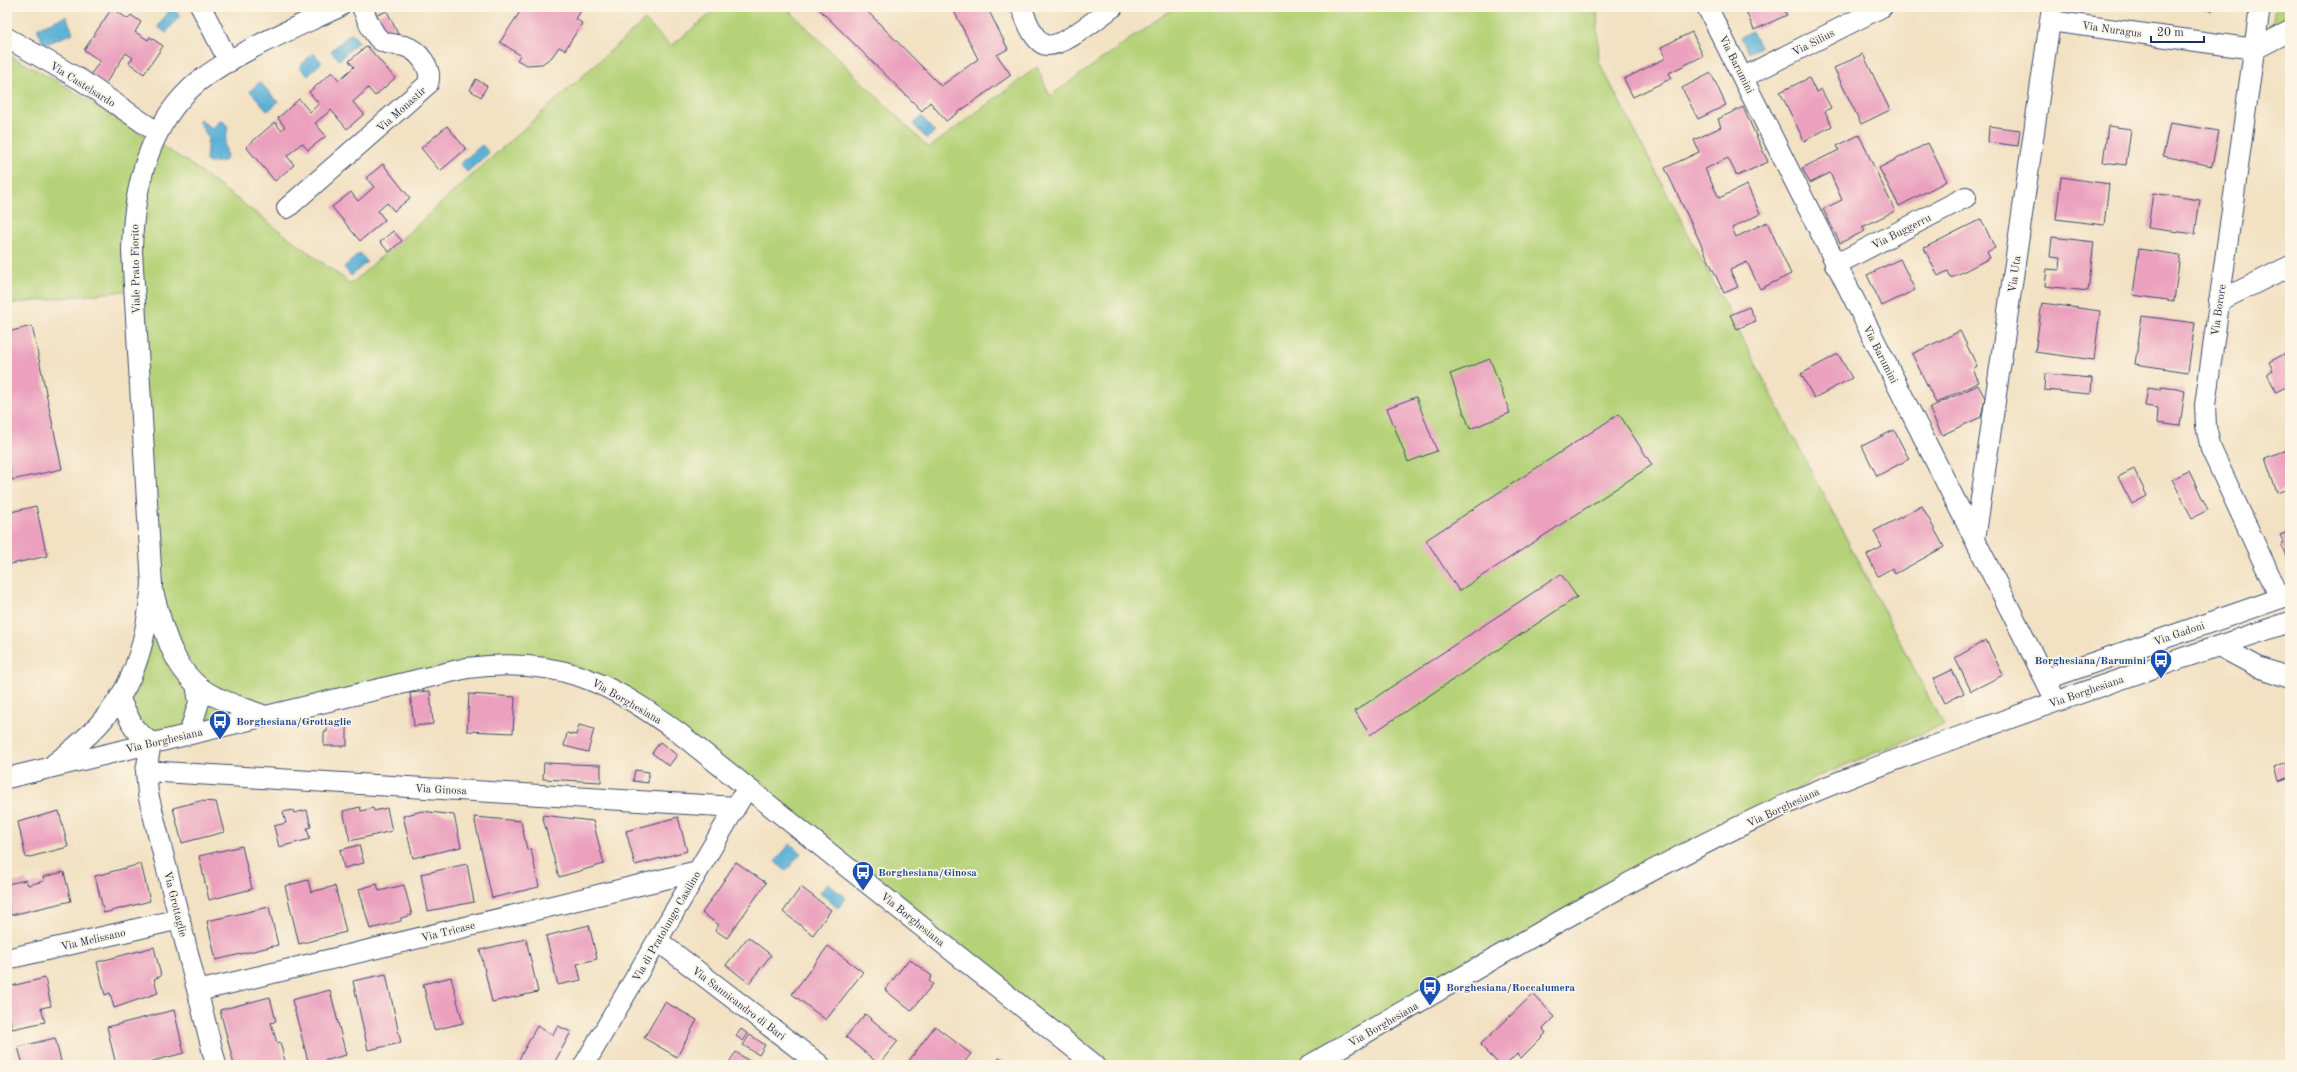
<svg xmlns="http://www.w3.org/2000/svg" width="2297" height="1072" font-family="'Old Standard TT',serif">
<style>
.green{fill:#b5d278;stroke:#68806b}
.water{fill:#5ab1d6;stroke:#3a709a}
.building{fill:#eba1be}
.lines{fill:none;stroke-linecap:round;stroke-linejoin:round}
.minor-casing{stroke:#3b4a6d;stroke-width:22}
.minor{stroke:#fff;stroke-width:20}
.labels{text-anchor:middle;stroke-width:3.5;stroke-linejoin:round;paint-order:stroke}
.street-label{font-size:11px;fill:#1b2f5e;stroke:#fcf5e5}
.transit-label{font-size:11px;font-weight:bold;fill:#164399;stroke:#fcf5e5;text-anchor:start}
</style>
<rect width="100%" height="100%" fill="#fcf5e5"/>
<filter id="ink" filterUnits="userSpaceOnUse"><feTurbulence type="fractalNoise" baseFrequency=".025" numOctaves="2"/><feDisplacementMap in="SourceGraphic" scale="8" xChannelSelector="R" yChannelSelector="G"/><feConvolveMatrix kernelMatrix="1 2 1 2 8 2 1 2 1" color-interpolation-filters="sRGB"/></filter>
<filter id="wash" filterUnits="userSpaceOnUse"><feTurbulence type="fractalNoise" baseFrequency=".012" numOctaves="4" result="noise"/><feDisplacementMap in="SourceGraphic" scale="16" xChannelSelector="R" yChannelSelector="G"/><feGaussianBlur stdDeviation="0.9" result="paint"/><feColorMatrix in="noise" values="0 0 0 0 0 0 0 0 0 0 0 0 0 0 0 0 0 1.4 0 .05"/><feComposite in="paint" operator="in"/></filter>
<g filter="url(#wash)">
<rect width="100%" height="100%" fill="#f2e1c2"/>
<!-- green -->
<path class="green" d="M719 7H786L929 148 1037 67 1050 96 1175 7H1597L1599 62 1943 725 1819 776 1700 847 1310 1065H1095L632 701 520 664 151 743 125 691 152 585 134 290 7 304V54L60 83 186 161 351 284 645 20 671 46Z
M2275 7H2290V23L2271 32Z"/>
<!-- water -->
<path class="water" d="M171 8 180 15 166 33 158 27Z
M66 16 73 33 44 45 37 28Z
M1752 31 1760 47 1749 53 1741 37Z
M351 33 359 41 339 60 331 51Z
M313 53 322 62 308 76 299 67Z
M260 82 278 102 268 111 250 91Z
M921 116 935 131 927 139 913 124Z
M200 119 213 130 217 123 222 120 228 127 225 143 227 158 224 161 210 163 206 161 208 137 199 122Z
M482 145 489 153 467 172 460 164Z
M360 253 367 262 351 276 344 267Z
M790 844 801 853 786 871 775 862Z
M828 883 846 898 838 908 820 893Z"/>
<g id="blocks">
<!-- building -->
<path class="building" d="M523 7H583L576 19 582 23 565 50 559 47 552 57 542 64 527 65 517 60 520 55 500 42Z
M817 7H863L941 86 978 59 952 7H987L1008 49 997 55 1011 75 946 121 930 102 922 111Z
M1744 7H1783L1787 15 1754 30Z
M2192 7H2212V11Z
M112 8 128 19 131 15 141 22 135 32 148 40 150 37 163 46 144 74 129 63 133 58 126 53 103 87 89 77 100 61 84 50Z
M387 11 398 34 385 40 375 16Z
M1692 32 1703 56 1669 73 1672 78 1633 97 1624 79 1666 58 1661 47Z
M367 46 395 78 375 96 368 88 353 102 364 114 347 129 331 110 315 123 326 136 308 150 302 143 287 156 294 165 275 181 246 147 275 122 281 130 285 127 278 118 299 99 310 112 319 104 309 92 332 72 339 80 354 67 349 61Z
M1863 54 1890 110 1861 124 1834 68Z
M1711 73 1726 105 1698 119 1682 88Z
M1809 78 1816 92 1821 89 1831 108 1825 111 1832 126 1804 141 1780 92Z
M476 79 487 86 481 97 470 90Z
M1743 107 1768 162 1737 176 1728 158 1705 169 1719 198 1747 185 1760 214 1732 228 1736 237 1767 222 1791 274 1760 289 1747 262 1730 270 1738 287 1724 293 1665 168 1699 152 1694 140 1721 127 1718 119Z
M2170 123 2219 131 2212 166 2163 156Z
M447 126 466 149 440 171 421 148Z
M1989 126 2020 130 2018 146 1988 142Z
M2108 126 2131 129 2126 165 2103 162Z
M1859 135 1895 211 1862 227 1865 231 1840 243 1823 209 1842 200 1830 173 1810 183 1802 168 1839 150 1837 146Z
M1928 143 1947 181 1899 206 1879 168Z
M383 164 410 198 394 211 387 203 378 211 385 220 360 241 332 207 351 192 358 201 374 187 366 178Z
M2061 177 2109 184 2104 225 2056 219Z
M2153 193 2200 200 2195 234 2148 228Z
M1981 219 1995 248 1987 252 1990 258 1951 278 1948 271 1938 276 1924 248Z
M393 231 402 241 389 252 380 242Z
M2052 237 2094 242 2088 291 2045 286 2047 269 2059 270 2060 258 2050 257Z
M2139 249 2180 255 2174 301 2133 295Z
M1900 259 1915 290 1882 306 1867 275Z
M2042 303 2100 311 2094 360 2035 352Z
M1749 307 1756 321 1737 329 1730 315Z
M2142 316 2195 323 2188 372 2135 364Z
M32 326 62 469 12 480 7 455V332Z
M1960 331 1977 366 1973 369 1979 382 1936 403 1912 354Z
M2290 351V385L2276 392 2267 373 2273 370 2269 362Z
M1838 354 1852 378 1814 398 1801 374Z
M1490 359 1510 413 1470 429 1450 374Z
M2045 374 2092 378 2091 394 2044 390Z
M1978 385 1985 398 1981 417 1942 435 1929 408Z
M2161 387 2185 390 2180 426 2157 423 2158 408 2145 406 2148 388 2161 390Z
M1416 397 1437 451 1408 462 1387 408Z
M1619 414 1652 465 1459 591 1426 540Z
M1894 430 1909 459 1877 476 1862 446Z
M2290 449V488L2277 493 2265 458Z
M2134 469 2147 496 2132 504 2118 477Z
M2189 471 2208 510 2192 518 2172 479Z
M36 506 47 556 7 565V513Z
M1922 506 1944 547 1895 574 1892 568 1878 576 1867 555 1882 547 1874 531Z
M2290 531V566L2281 544 2284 543 2280 535Z
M1561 574 1577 597 1370 735 1355 711Z
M1986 640 2003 675 1971 691 1955 658Z
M1952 670 1964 693 1945 703 1933 679Z
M430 691 433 724 414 726 410 693Z
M469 694 515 697 513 733 467 731Z
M327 725H347V746H324V732H327Z
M579 725 594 729 588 752 564 746 567 733 576 735Z
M660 742 677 755 669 766 652 753Z
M2290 761V777L2278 781 2274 767Z
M544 763 601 765V782L543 779Z
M635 770 649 772 648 783 633 781Z
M200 801 216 802 224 832 182 843 173 808Z
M360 807 361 811 373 808 374 811 387 808 392 831 350 841 343 811Z
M293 810 294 813 307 810 311 827 307 828 310 839 279 847 274 826 286 823 283 812Z
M59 811 68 847 26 858 18 822Z
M422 811 454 815 461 847 413 858 403 816Z
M542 815 593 821 604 864 559 877Z
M474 817 521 821 527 850 531 849 539 887 492 898Z
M678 817 687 851 635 865 626 831Z
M359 845 364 863 344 868 340 850Z
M242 846 252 889 209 900 199 856Z
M736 862 766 883 727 938 715 930 719 925 702 913Z
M141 864 150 901 104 913 95 876Z
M467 864 474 902 428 911 421 874Z
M64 872 71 901 11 915 7 900V884L26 880 28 885 44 881 43 877Z
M308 880 311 892 335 886 346 932 299 944 285 886Z
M377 884 379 891 404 885 412 915 401 918V921L370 929 359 889Z
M801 887 831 910 813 935 783 912Z
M269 907 278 945 216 960 207 921Z
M589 925 597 959 577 964 581 980 558 985 546 936Z
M748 937 771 955 749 983 726 965Z
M526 939 538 992 492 1002 480 950Z
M828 946 863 972 826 1020 792 994Z
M154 947 161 976 154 979 158 993 114 1008 110 993 105 995 97 962Z
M909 959 932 976 929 981 933 984 911 1011 885 990Z
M386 974 401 1043 368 1050 353 981Z
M451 977 463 1023 434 1030 423 984Z
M45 978 51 1006 41 1008 45 1022 12 1029 7 1007V987Z
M330 990 346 1055 309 1065 292 1000Z
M1533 994 1555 1017 1543 1029 1546 1033 1521 1058 1517 1054 1506 1065H1500L1480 1045Z
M270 997 276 1021 271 1023 277 1043 280 1042 285 1061 271 1065H234L220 1010Z
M665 1002 697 1020 677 1057 644 1038Z
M174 1010 184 1053 137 1065H116L107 1027Z
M865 1014 898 1041 879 1064 846 1037Z
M537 1026 553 1035 558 1026 571 1032 553 1065H516Z
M935 1026 971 1054 962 1065H912L908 1062Z
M741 1029 748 1034 743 1041 736 1036Z
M750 1035 765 1045 759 1055 743 1045Z
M55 1038 62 1065H23L18 1047Z
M736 1052 755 1065H727Z
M999 1058 1008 1065H994Z"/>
</g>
</g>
<g filter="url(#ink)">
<use href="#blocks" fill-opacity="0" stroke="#3b4a6d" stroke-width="1"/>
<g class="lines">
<!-- minor casing -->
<g class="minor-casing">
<path id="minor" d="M201 7 229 62
M1021 7C1026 18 1032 38 1043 44 1058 52 1100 16 1113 7
M1707 7 2056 701
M2260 7 2205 405 2206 426 2211 449 2280 598
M2050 21 2255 49 2290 31
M7 38 81 80 158 133
M1744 77 1882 7
M287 208 428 84C433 69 419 50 404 46 395 44 387 45 380 40 371 32 367 18 362 7
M1835 265 1966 197
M2219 301 2290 266
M1975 540 2052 7
M154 595C164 632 174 674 210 694 227 703 247 709 265 716
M2219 646 2258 667 2290 678
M2046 679 2290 595
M119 698 134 728 151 743 146 771 148 794 216 1065
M189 734 199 702 196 684
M54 764C125 710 142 672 152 585L132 251C133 189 149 122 199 81 236 52 295 28 339 7
M146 771 736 807
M7 778 467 668C558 656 608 681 679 733L1095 1065
M658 941 820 1065
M7 959 180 919
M198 991 698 871
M584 1065 741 798
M1310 1065C1471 973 1631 874 1800 798 1855 774 1911 754 1967 734 2074 694 2182 658 2290 622"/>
</g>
<!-- minor -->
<use href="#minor" class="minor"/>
</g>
</g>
<!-- icons -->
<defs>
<g id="bus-pin" transform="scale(1.15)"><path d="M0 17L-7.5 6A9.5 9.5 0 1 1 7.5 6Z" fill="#1a4fb4" stroke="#fcf5e5"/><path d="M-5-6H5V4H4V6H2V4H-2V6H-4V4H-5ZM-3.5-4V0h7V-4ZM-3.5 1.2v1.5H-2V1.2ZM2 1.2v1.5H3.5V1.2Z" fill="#fff"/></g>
</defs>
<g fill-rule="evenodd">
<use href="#bus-pin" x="2161" y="660"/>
<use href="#bus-pin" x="220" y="721"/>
<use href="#bus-pin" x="863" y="872"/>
<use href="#bus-pin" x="1430" y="987"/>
</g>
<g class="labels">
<!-- street labels -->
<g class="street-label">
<text transform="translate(2112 29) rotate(8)" y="4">Via Nuragus</text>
<text transform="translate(1813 42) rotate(-27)" y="4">Via Silius</text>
<text transform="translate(1737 64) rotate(63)" y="4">Via Barumini</text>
<text transform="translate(83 84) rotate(32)" y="4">Via Castelsardo</text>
<text transform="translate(401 109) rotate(-42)" y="4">Via Monastir</text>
<text transform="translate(1901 231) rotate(-27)" y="4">Via Buggerru</text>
<text transform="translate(135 269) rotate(-91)" y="4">Viale Prato Fiorito</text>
<text transform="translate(2014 274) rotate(-82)" y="4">Via Uta</text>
<text transform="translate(2218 310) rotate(-82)" y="4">Via Borore</text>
<text transform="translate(1881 354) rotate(63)" y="4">Via Barumini</text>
<text transform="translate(2179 633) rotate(-19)" y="4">Via Gadoni</text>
<text transform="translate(2086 691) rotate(-19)" y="4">Via Borghesiana</text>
<text transform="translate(627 701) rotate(30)" y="4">Via Borghesiana</text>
<text transform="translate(164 740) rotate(-13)" y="4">Via Borghesiana</text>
<text transform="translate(441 789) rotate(3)" y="4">Via Ginosa</text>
<text transform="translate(1783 807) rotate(-25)" y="4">Via Borghesiana</text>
<text transform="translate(176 904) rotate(76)" y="4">Via Grottaglie</text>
<text transform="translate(913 919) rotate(39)" y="4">Via Borghesiana</text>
<text transform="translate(666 926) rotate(-60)" y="4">Via di Pratolungo Casilino</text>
<text transform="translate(448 931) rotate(-14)" y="4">Via Tricase</text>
<text transform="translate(93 939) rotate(-13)" y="4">Via Melissano</text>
<text transform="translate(739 1003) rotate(37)" y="4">Via Sannicandro di Bari</text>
<text transform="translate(1383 1024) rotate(-30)" y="4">Via Borghesiana</text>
</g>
<!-- transit labels -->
<g class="transit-label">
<text x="2146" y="664" text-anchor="end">Borghesiana/Barumini</text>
<text x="236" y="725">Borghesiana/Grottaglie</text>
<text x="878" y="876">Borghesiana/Ginosa</text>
<text x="1446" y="991">Borghesiana/Roccalumera</text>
</g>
</g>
<!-- margin -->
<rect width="2297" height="1072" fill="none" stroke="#fcf5e5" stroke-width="24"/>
<!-- scale -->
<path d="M2151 36v6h53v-6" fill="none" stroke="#1b2f5e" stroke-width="2"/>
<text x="2157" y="36" font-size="12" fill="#1b2f5e" stroke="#fcf5e5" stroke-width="3" paint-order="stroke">20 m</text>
</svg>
